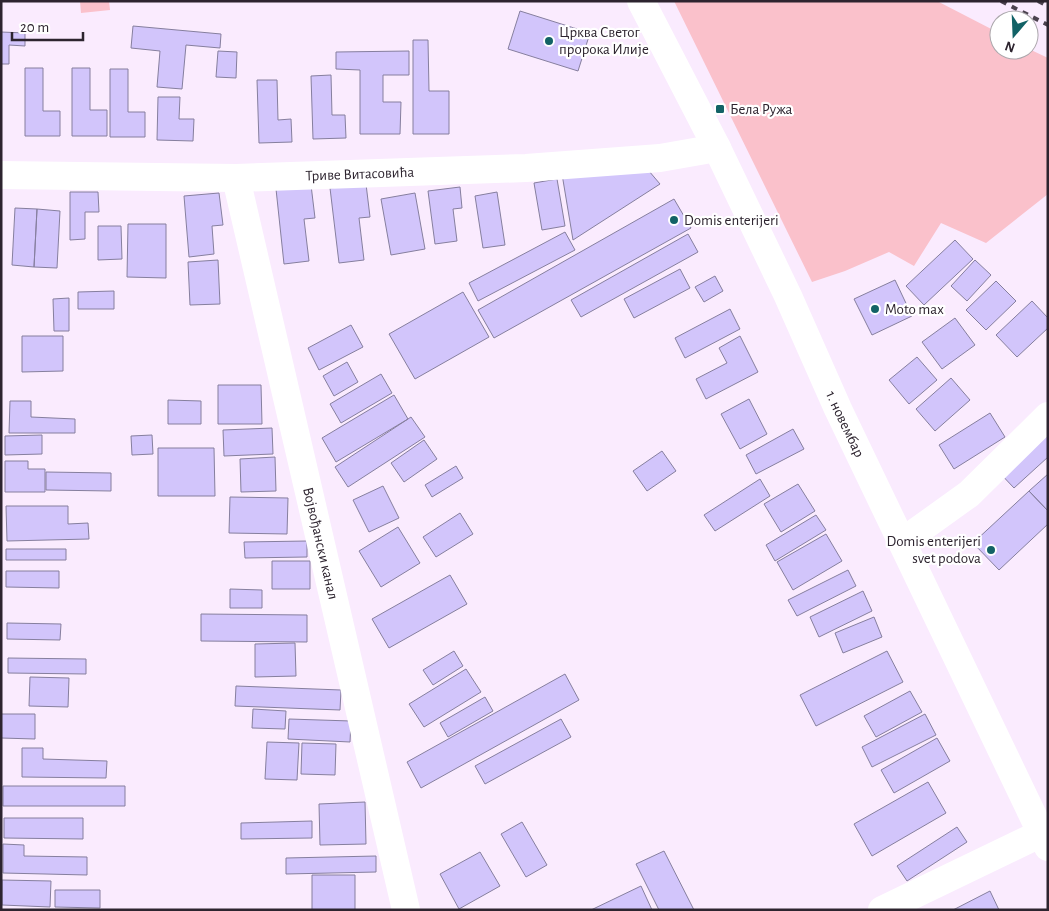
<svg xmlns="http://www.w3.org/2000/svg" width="1049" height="911" font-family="'Alegreya Sans',sans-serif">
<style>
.green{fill:#fac1cb}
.building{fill:#d2c5fb;stroke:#867f9e}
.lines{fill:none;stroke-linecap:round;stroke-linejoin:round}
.minor{stroke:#fff;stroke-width:28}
.major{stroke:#fff;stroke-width:28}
.rail{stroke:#4b414e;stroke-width:4;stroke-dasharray:6 6;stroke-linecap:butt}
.poi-dot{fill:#126266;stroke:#fff;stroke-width:2}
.labels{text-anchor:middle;stroke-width:4.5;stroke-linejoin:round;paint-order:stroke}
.poi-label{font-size:15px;fill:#2d242f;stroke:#fff;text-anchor:start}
.street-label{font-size:15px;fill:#2d242f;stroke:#fff}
</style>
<rect width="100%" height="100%" fill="#faebfe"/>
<!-- green -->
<path class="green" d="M80 1H109L110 10 81 13Z
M674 1H937L999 33V50L1029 49 1048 58V194L986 243 941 223 914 266 889 252 845 271 812 282Z"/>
<!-- building -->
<path class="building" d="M520 11 590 33 578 71 508 49Z
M133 26 221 34 220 48 186 45 182 89 157 87 160 51 131 48Z
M1 32 25 33V46L9 45V64H1Z
M413 40H428L429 91H449V134H413Z
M218 51 237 52 236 78 216 77Z
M409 51V75H383V102H401L400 134H360V70L336 69V52Z
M25 68H43V111H60V136H25Z
M72 68H90V110H107V136H72Z
M110 69H128V112H145V137H110Z
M331 75 332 115H345L346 138 313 139 311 76Z
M257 80H277L278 120 291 119 292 142 259 143Z
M158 97H180L179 119H194L193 141 157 140Z
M643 164 660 184 573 240 562 174Z
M557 179 565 226 542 230 534 183Z
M366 184 370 217 359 218 364 260 339 263 330 188Z
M311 185 315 218 304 219 309 261 284 264 276 189Z
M460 187 462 208 453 209 457 241 435 244 428 191Z
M70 192H98L99 212H85V239L70 240Z
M497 192 505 245 483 248 475 196Z
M219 193 223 225 212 226 214 254 189 257 184 196Z
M415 193 425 249 391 255 381 199Z
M674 199 691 228 494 338 478 310Z
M15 208 37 209 34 267 12 265Z
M37 209 60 211 57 268 34 267Z
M128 224H166V278L127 277Z
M98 226H121L122 259 98 260Z
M565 232 575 250 478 301 469 283Z
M688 234 698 252 581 317 571 300Z
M955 240 973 259 924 305 906 286Z
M218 260 220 304 190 305 188 262Z
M975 260 991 275 967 301 951 286Z
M680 269 690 288 634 318 624 299Z
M715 276 723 291 704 302 695 287Z
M895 280 912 316 872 335 854 299Z
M996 281 1016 301 986 330 966 310Z
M114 291V309H78V292Z
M463 292 489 337 415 379 389 334Z
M69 298V331H54L53 299Z
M1032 301 1048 318V328L1017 357 996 335Z
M730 309 740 329 685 358 675 338Z
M955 318 975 345 942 369 922 342Z
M351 325 363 347 319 370 308 348Z
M22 336H63V371L22 372Z
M740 336 758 372 706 399 696 379 727 363 719 348Z
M917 357 937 380 909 404 889 380Z
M347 362 358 382 334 396 323 376Z
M381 374 392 393 341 423 330 404Z
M951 378 970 400 935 431 916 409Z
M218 385H261L262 424H218Z
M394 395 408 419 336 462 322 438Z
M749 399 767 434 740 449 721 414Z
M168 400 201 401V424H168Z
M10 401H31V417L75 419V433H9Z
M990 413 1005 437 954 469 939 445Z
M411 417 425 437 348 487 335 467Z
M1048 423V457L1014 488 997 470Z
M272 428 273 454 224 456 223 430Z
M793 429 804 449 756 474 746 455Z
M42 435V454L5 455V436Z
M152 435 153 454 132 455 131 436Z
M424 440 437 459 404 482 391 463Z
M158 448H214L215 496H158Z
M662 451 676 471 647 491 633 471Z
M275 457 276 491 241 492 240 459Z
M5 461H28V469H45V492H5Z
M456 466 463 478 432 497 425 485Z
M46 472 111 473V491L46 490Z
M1048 474V511L1029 491Z
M760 479 770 496 715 531 704 515Z
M798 484 815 511 781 532 764 504Z
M383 486 399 518 369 532 353 500Z
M1029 491 1048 511V524L999 570 973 543Z
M230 497 288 498 287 534 229 533Z
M6 506H68V524L88 523 89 539 7 541Z
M460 513 473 534 436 557 423 537Z
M816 515 826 530 775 561 766 545Z
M398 527 420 563 381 587 359 551Z
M826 534 842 561 793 590 777 562Z
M307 541V557L245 558 244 542Z
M6 549H66V560H6Z
M272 561H310V589H272Z
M848 570 856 586 797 616 788 600Z
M6 571H59V588L6 587Z
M450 575 467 604 389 648 372 619Z
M230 589 262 590V608H230Z
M863 591 872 611 819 637 810 617Z
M201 614 307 615V642L201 641Z
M874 617 882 637 843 653 835 633Z
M7 623 61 624 60 640 7 639Z
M295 643 296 676 255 677V644Z
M454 651 463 666 433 685 423 670Z
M887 651 903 682 816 726 800 695Z
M8 658 86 659V674L8 673Z
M466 669 481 692 424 727 409 704Z
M565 674 579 700 421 788 407 762Z
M30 677 69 678 68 707 29 706Z
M236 686 341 690 340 710 235 706Z
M910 691 922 712 876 737 864 716Z
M485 697 493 711 448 737 440 723Z
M253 709 286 711 285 729 252 728Z
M1 714H35V739L1 738Z
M925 714 936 735 872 767 862 747Z
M289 719 351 721 350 742 288 739Z
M561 719 571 737 485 784 475 766Z
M937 738 950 761 894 793 881 770Z
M267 742 299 743 297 780 265 779Z
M302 743 336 744 335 775 301 774Z
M22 748H43V759L107 761 106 778 22 777Z
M928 782 946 813 872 856 854 824Z
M3 786H125V806H3Z
M365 802 366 844 320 845 319 804Z
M4 818H83V839L4 838Z
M312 821V838L241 839V823Z
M522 822 547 865 526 877 501 834Z
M957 827 967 842 907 881 897 866Z
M3 844 24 845V856L87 857V875L3 873Z
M664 851 694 910H659L636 864Z
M480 852 500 886 459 909 440 874Z
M376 856V872L286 874V858Z
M312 875H355V910H312Z
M2 880 51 881 50 907 2 905Z
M641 886 652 910H591Z
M55 890H100V908L55 907Z
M990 891 999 910H953Z"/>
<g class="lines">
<!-- minor -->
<g class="minor">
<path id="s1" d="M1 175 236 178 526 168 660 158 717 148"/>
<path id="s2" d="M236 178 406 910"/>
<path d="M902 542 969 494 1048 416"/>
<path d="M882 910 1042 833"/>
</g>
<!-- major -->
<path class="major" id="s3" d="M641 1 717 148 788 296 838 409 1048 847"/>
<!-- rail -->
<path class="rail" d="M1001 1 1048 25
M1038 1 1048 6"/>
</g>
<!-- markers -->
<g class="poi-dot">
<circle cx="549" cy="41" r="5"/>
<rect x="715" y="104" width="10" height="10" rx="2.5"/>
<circle cx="674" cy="220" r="5"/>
<circle cx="875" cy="309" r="5"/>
<circle cx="991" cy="550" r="5"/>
</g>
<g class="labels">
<!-- poi labels -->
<g class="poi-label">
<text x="559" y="37">Црква Светог<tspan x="559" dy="17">пророка Илије</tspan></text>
<text x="730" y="114">Бела Ружа</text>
<text x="684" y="225">Domis enterijeri</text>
<text x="885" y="314">Moto max</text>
<text x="981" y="546" text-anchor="end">Domis enterijeri<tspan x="981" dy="17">svet podova</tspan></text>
</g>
<!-- street labels -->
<g class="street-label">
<text dy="5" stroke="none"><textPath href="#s1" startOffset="359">Триве Витасовића</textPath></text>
<text dy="5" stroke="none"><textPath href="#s3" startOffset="470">1. новембар</textPath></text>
<text dy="5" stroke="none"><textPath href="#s2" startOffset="375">Војвођански канал</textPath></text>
</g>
</g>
<!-- border -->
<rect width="1049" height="911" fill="none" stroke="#2d242f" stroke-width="5"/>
<!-- north arrow -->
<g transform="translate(1014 35) rotate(199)"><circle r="24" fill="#ffffff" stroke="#aba7ac"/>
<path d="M0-4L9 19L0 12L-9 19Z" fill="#126266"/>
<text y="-8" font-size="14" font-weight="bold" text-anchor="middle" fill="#2d242f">N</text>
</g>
<!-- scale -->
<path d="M12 32v8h71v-8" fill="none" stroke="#2d242f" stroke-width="2.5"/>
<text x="20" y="32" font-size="15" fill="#2d242f" stroke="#ffffff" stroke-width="4" paint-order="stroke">20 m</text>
</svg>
